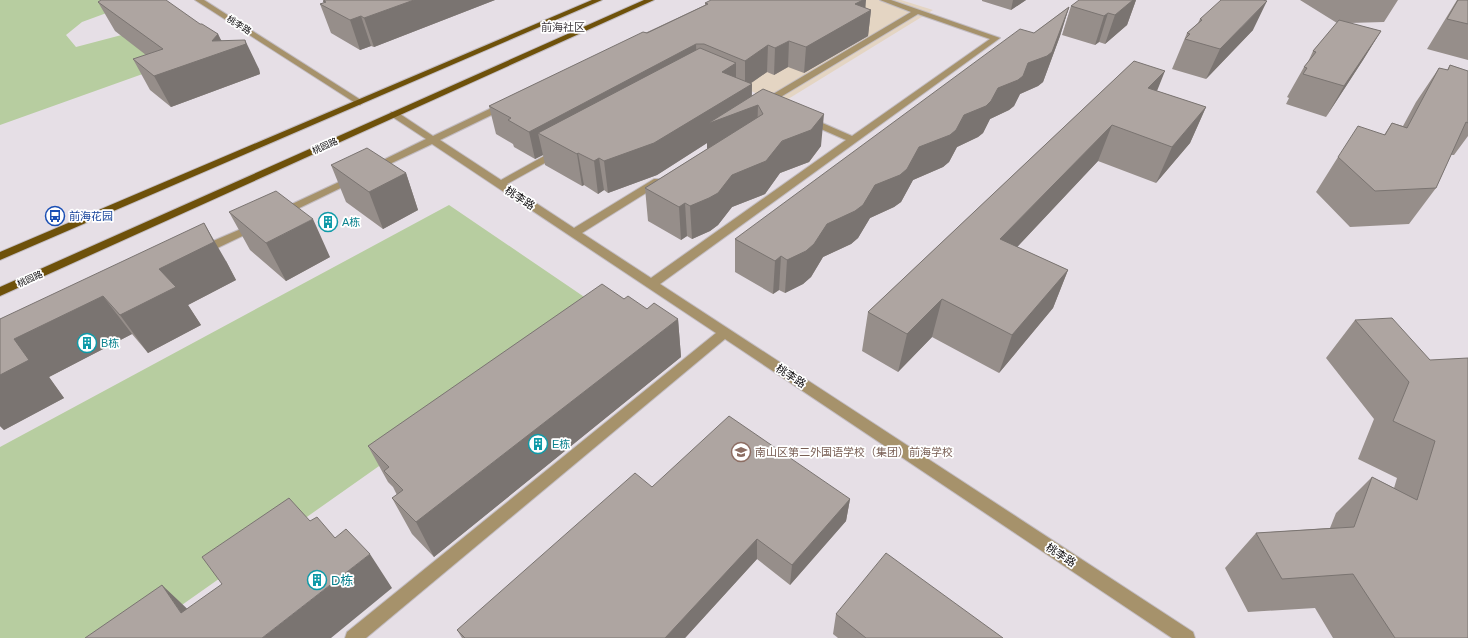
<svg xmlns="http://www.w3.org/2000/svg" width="1468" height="638" font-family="Arial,'Noto Sans SC',sans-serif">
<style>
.commercial{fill:#e4d5c3}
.green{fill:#b7cda0}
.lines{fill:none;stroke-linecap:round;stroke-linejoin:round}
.minor-casing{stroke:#c3bdc3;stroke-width:2}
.major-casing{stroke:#c3bdc3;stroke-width:2}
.minor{fill:#a6926b;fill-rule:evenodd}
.major{fill:#6e510a;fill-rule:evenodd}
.wall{fill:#968e8a}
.shaded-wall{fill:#7a7471}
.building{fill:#aea5a1;stroke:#7a7471}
.labels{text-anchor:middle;stroke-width:3.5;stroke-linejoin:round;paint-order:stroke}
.far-street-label{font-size:9px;fill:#0d0b0d;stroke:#fff}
.far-quarter-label{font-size:11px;fill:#403b40;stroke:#fff}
.street-label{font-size:11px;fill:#0d0b0d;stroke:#fff}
.transit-label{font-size:11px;fill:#164399;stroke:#fff;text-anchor:start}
.culture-label{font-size:11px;fill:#0d838f;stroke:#fff;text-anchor:start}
.education-label{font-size:11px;fill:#785e54;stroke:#fff;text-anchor:start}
.near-culture-label{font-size:13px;fill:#0d838f;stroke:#fff;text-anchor:start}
</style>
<rect width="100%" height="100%" fill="#e6dfe6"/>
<!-- commercial -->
<path class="commercial" d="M750 0H901L933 10 780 104 653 47Z"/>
<!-- green -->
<path class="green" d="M0 0H142L82 22 66 35 76 47 133 32 165 66 0 125Z
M449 205 602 309 135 638H0V447Z"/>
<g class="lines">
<!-- minor casing -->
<g class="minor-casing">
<path id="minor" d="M195 0H204L364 102 360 105 357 104Z
M880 0H891L1000 38 660 284 1193 632 1195 638H1172L725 339 366 638H345L347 632 716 333 432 144 377 170H371L369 168 371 166 426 139 391 116 390 114 391 112H397L433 136 502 103H508L509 105 508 107 440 140 501 180 555 150H561L563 152 561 154 507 184 574 228 654 179H662L663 181 662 183 582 233 651 278 846 140 805 122 803 120 805 118H811L852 136 990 39 918 14 769 104H763L762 102 763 100 911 12Z
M354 175 357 176 359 178 357 180 285 215 281 216 276 213 277 211Z
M255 223 260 226 259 228 207 253H199L198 250 199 247Z"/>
</g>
<!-- major casing -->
<g class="major-casing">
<path id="major" d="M592 0H602L0 260V252Z
M644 0H654L0 296V287Z"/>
</g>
<!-- minor -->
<use href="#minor" class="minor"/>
<!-- major -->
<use href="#major" class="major"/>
</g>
<!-- wall -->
<path class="wall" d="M495 0 374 47 371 46 360 50 331 33 320 4 324 3 323 1Z
M982 0H1026L1011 10 982 1Z
M1136 0 1127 25 1105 44 1099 42 1095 45 1062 35 1071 6Z
M1300 0H1398L1384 22 1349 23 1381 31 1363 60 1326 117 1286 104 1289 98 1287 97 1304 67 1308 62 1313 51 1337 23Z
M1457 0H1468V60L1427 49Z
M98 2 200 24 218 34 221 40 259 69 260 74 171 107 150 90 133 59 146 55 115 31Z
M705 3 865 8 871 10 868 36 804 73 788 67 774 75 767 72 750 84H752V96L821 146 809 162 780 173 765 194 732 207 718 225 710 231 692 239 687 236 681 240 648 221 645 188 707 149V143L657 175 608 193 604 190 598 194 584 185 582 186 545 165 543 155 535 159 514 147 513 144 496 134 489 106 705 5Z
M1069 7 1060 36 1043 82 1038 86 1020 94 1014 106 1009 110 990 119 983 133 978 137 957 147 949 162 943 167 913 180 901 202 894 207 870 218 858 238 851 244 823 257 811 277 803 284 785 293 779 290 773 294 735 272V239L1034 33Z
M1200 19 1253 30 1206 79 1172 69 1187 33 1198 23Z
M1134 61 1157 91 1206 107 1190 143 1156 183 1098 161 1017 247 1068 270 1053 308 999 373 932 337 898 372 862 351 868 312Z
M1450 65 1468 71V136L1454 155H1451L1436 188 1409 224 1350 227 1316 192 1338 157 1384 135 1392 123 1403 126 1416 102 1439 68 1447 70Z
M331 165 406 173 418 210 383 229 346 202Z
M229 212 330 257 286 281 250 250Z
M226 261 236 280 188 305 201 325 148 353 132 334 49 377 64 398 4 430 0 426V319Z
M624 299 647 309 678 319 681 357 434 557 412 534 392 498 397 495 393 487 388 482 368 446Z
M1355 320 1430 360 1468 638H1333L1315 608 1248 612 1225 568 1256 533 1330 528 1336 513 1372 477 1394 488 1397 478 1358 459 1374 419 1326 358Z
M652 487 850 499 846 521 790 585 757 559 685 638H462L457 630Z
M836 614 1003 638H838L833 634Z"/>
<!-- shaded-wall -->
<path class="shaded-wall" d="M414 0H495L374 47 364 18Z
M854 0H866L865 14 871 10 868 36 804 73 806 47Z
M1013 0H1026L1011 10Z
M1133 0H1136L1127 25 1105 44 1115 15Z
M1267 1 1253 30 1206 79 1220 49Z
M1069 7 1060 36 1043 82 1038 86 1020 94 1014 106 1009 110 990 119 983 133 978 137 957 147 949 162 943 167 913 180 901 202 894 207 870 218 858 238 851 244 823 257 811 277 803 284 785 293 787 260 827 224 919 147 964 115 1028 63Z
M1108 13 1099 42 1095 45 1104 16Z
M361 16 371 46 360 50 350 20Z
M1381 31 1363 60 1326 117 1344 86Z
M218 34 226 51 245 40 259 69 260 74 171 107 154 76 212 41Z
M789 41 788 67 774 75 775 48Z
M696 44 697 70 538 133 543 155 535 159 529 132Z
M768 45 767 72 745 87V61Z
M736 63V93L752 84 751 107 758 105 757 136 707 155V143L657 175 608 193 604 161 722 72Z
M1165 71 1151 106 1148 88Z
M1206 107 1190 143 1156 183 1172 147Z
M824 114 821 146 809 162 780 173 765 194 732 207 718 225 710 231 692 239 690 206 732 175Z
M1112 125 1098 161 989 277 1000 239Z
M578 153 584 185 582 186 577 154Z
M599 158 604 190 598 194 594 161Z
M406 173 418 210 383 229 369 192Z
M685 203 687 236 681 240 679 207Z
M313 219 330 257 286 281 266 243Z
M204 223 226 261 236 280 188 305 201 325 148 353 120 315 159 269Z
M781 256 779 290 773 294 775 261Z
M1068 270 1053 308 999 373 1012 335Z
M103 296 132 334 49 377 64 398 4 430 0 426V375L14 339Z
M942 299 932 337 898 372 907 334Z
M678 319 681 357 434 557 416 522Z
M850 499 846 521 790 585 792 565Z
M757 539V559L685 638H665Z
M370 554 392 588 331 638H262Z
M162 585 197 618 181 613Z"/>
<!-- building -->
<path class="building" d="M101 0H166L200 24H202L218 34 212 41 245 40 246 44 154 76 133 59 163 49 98 2Z
M326 0H414L364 18 361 16 350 20 320 4 326 2 323 1Z
M711 0H863L855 4 871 10 806 47 789 41 775 48 768 45 745 61 704 44H696L529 132 508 120 511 118 489 106 643 32 647 33 708 4 705 3Z
M1079 0H1133L1115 15 1108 13 1104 16 1071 6Z
M1221 0H1263L1267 1 1220 49 1185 39 1190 34 1187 33 1202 20 1200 19Z
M1458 0H1468V24L1447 19Z
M1069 7 1052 52 1047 56 1028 63 1023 76 1018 80 998 88 991 101 986 106 964 115 956 130 950 135 919 147 907 169 900 175 875 185 863 205 855 211 827 224 814 244 806 251 787 260 781 256 775 261 735 239 1020 29 1034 33Z
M1339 20 1381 31 1344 86 1303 74 1307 68 1304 67 1316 52 1313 51Z
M700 48 736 63 722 72 752 84 654 143 604 161 599 158 594 161 578 153 577 154 538 133Z
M1134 61 1165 71 1148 88 1206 107 1172 147 1112 125 1000 239 1068 270 1012 335 942 299 907 334 868 312Z
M1450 65 1468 71V123L1466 122 1436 188 1375 191 1338 157 1358 126 1385 135 1392 123 1407 128 1439 68 1448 70Z
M763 89 824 114 811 130 782 141 766 161 732 175 718 193 709 198 690 206 685 203 679 207 645 188 763 114 758 105 707 124Z
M367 148 406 173 369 192 331 165Z
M276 191 313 219 266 243 229 212Z
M204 223 214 242 159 269 176 287 120 315 103 296 14 339 29 360 0 375V319Z
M602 284 624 299 628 296 647 309 654 303 678 319 416 522 392 498 403 490 384 471 389 467 368 446Z
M1392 318 1430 360 1468 358V638H1395L1353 574 1282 579 1256 533 1354 527 1372 477 1417 500 1435 441 1393 421 1409 382 1355 320Z
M729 416 850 499 792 565 757 539 665 638H465L457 630 635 473 652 487Z
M289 498 310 521 317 517 335 538 346 529 370 554 262 638H85L162 585 181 613 222 584 202 557Z
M886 553 1003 638H866L836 614Z"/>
<!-- icons -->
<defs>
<g id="bus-ring" transform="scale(1)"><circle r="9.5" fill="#fff" stroke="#1a4fb4" stroke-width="1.5"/><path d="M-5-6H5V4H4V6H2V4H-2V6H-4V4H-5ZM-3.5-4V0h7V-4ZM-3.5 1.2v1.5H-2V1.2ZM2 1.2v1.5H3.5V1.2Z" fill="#1a4fb4"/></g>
<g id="building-ring" transform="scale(1)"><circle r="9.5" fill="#fff" stroke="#0f9aa8" stroke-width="1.5"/><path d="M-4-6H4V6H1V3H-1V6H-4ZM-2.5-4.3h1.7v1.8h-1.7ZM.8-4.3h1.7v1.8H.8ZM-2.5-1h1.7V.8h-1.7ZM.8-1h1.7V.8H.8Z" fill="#0f9aa8"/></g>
<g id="school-ring" transform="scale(1)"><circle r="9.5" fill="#fff" stroke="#8d6e63" stroke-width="1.5"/><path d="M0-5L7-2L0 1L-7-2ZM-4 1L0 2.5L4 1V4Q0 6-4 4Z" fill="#8d6e63"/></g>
</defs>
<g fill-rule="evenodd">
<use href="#bus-ring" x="55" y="216"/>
<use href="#building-ring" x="328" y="222"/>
<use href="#building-ring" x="87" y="343"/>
<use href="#building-ring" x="538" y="444"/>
<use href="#school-ring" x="741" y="452"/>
<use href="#building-ring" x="317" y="580"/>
</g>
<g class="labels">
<!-- far-street labels -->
<g class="far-street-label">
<text transform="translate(239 25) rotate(32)" y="3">桃李路</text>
<text transform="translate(325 146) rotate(-24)" y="3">桃园路</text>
<text transform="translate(30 279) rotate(-24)" y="3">桃园路</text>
</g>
<!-- far-quarter labels -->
<g class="far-quarter-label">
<text x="563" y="31">前海社区</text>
</g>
<!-- street labels -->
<g class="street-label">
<text transform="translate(520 198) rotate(33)" y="4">桃李路</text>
<text transform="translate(791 376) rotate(33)" y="4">桃李路</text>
<text transform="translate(1061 555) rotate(33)" y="4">桃李路</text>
</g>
<!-- transit labels -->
<g class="transit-label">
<text x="69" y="220">前海花园</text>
</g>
<!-- culture labels -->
<g class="culture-label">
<text x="342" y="226">A栋</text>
<text x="101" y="347">B栋</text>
<text x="552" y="448">E栋</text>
</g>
<!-- education labels -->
<g class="education-label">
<text x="755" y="456">南山区第二外国语学校（集团）前海学校</text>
</g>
<!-- near-culture labels -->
<g class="near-culture-label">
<text x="331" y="585">D栋</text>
</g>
</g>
</svg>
